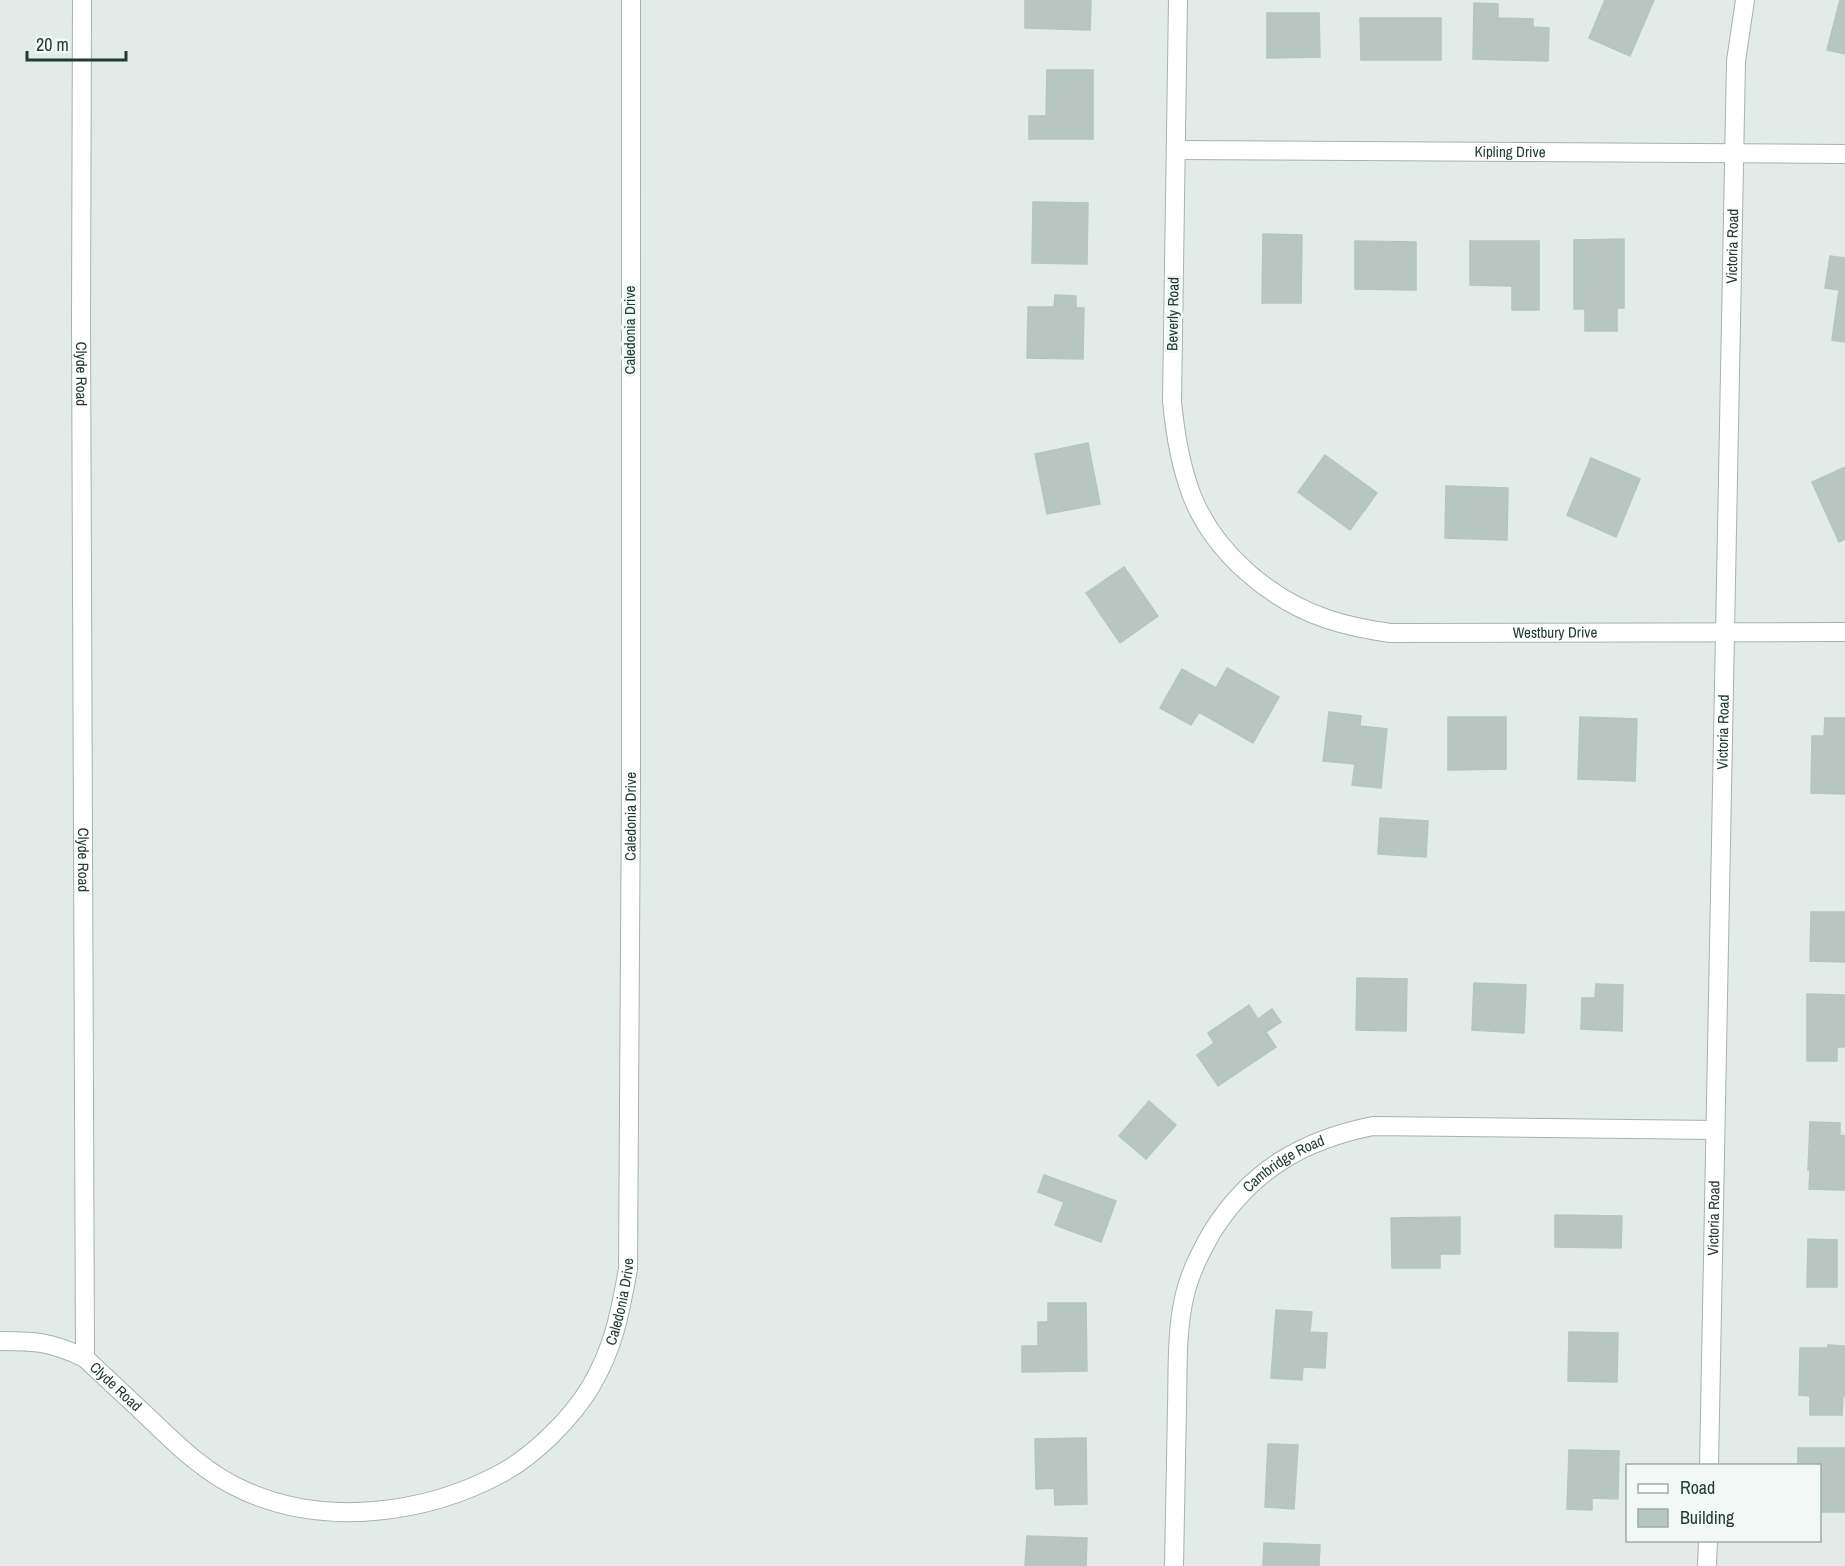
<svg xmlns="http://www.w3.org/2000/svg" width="1845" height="1566" font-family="'Archivo Narrow',sans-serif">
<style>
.building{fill:#b8c6c1;stroke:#b5c5bf;stroke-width:1.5}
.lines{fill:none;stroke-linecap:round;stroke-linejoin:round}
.minor-casing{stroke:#a5b3af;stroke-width:20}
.minor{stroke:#fff;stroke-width:18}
.labels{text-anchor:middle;stroke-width:6;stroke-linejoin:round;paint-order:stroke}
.street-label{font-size:15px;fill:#233b36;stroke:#f2f8f6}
</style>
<rect width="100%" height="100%" fill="#e2ebe8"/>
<!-- building -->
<path class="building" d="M1025 0H1091L1090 30 1025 28Z
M1605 0H1654L1630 56 1589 38Z
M1840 0H1845V54L1827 50Z
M1474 3 1498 4V18L1533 19V27L1549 28 1548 61 1473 59Z
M1267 13H1319L1320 57 1267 58Z
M1360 18H1441V60H1361Z
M1047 70H1093V139H1029V116H1046Z
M1033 202 1088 203 1087 264 1032 263Z
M1263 234 1302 235 1301 303H1262Z
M1624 239V308H1617V331H1585V309H1574V240Z
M1355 241 1416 242V290L1355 289Z
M1470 241H1539V310H1512V286L1470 285Z
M1830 256 1845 258V342L1832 340 1839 290 1825 288Z
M1055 295 1076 296V308H1084L1083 359 1027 358 1028 307H1054Z
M1088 443 1100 504 1047 514 1035 454Z
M1325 455 1377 493 1350 530 1298 492Z
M1591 458 1640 479 1616 537 1567 515Z
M1845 467V539L1839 542 1812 482Z
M1446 486 1508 488 1507 540 1445 538Z
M1124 567 1158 616 1120 643 1086 593Z
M1227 668 1279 697 1253 743 1199 712 1191 725 1160 708 1182 669 1216 688Z
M1329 712 1361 716 1360 726 1387 729 1381 788 1352 785 1355 764 1323 761Z
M1448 717H1506V769L1448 770Z
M1580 717 1637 719 1635 781 1578 779Z
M1825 718H1845V794L1811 793 1812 736H1824Z
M1380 818 1428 821 1426 857 1378 854Z
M1811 912H1845V962L1810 961Z
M1357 978 1407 979 1406 1031 1356 1030Z
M1474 983 1526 985 1524 1033 1472 1030Z
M1596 984 1623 985 1622 1031 1581 1029 1582 998H1595Z
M1807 994 1845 995V1047H1837V1061H1807Z
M1249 1005 1258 1019 1272 1009 1281 1022 1266 1032 1276 1047 1218 1086 1197 1055 1214 1043 1208 1033Z
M1149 1101 1176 1125 1146 1159 1119 1136Z
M1810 1122 1840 1123V1135L1845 1136V1190L1809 1189 1810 1170H1808Z
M1044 1175 1116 1201 1101 1242 1055 1225 1064 1202 1038 1192Z
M1555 1215 1622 1216 1621 1248 1555 1247Z
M1460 1217V1254H1440V1268H1392L1391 1218Z
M1808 1239 1837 1240V1287H1807Z
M1048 1303H1086L1087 1371 1022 1372V1346H1038V1322H1048Z
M1276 1310 1312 1312 1310 1332 1327 1333 1325 1368 1303 1367 1302 1380 1271 1378Z
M1569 1332 1618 1333 1617 1382 1568 1381Z
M1828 1345 1845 1346V1396H1843L1842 1415H1810V1396L1799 1395 1800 1348H1828Z
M1086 1438 1087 1504 1055 1505 1054 1488 1036 1489 1035 1439Z
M1268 1444 1298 1445 1294 1509 1265 1507Z
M1798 1448H1845V1512H1820V1466H1798Z
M1569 1450 1619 1451 1618 1499 1592 1498V1510L1567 1509Z
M1027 1536 1087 1538 1086 1566H1025Z
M1264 1543 1320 1545 1319 1566H1263Z"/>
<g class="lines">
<!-- minor casing -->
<g class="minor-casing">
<g id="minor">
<path id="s1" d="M82 0 81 321 85 1358C107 1379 129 1399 151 1420 180 1448 208 1475 245 1491 325 1527 425 1514 500 1474 534 1456 572 1418 591 1386 614 1347 620 1313 628 1269L631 783V0"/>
<path id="s2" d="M1178 0 1172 401C1175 433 1180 465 1192 496 1214 552 1270 600 1327 619 1348 626 1369 630 1390 633L1845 632"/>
<path id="s3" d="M1176 150 1845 154"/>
<path d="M0 1341C37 1341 51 1342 85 1358"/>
<path id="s4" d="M1709 1466 1736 61 1745 0"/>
<path id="s5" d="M1174 1566C1175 1513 1176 1460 1177 1407 1178 1370 1176 1331 1185 1294 1190 1273 1201 1251 1212 1232 1251 1170 1303 1140 1373 1126L1715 1130"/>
<path d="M1707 1566 1708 1540"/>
</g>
</g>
<!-- minor -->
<use href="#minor" class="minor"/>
</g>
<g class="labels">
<!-- street labels -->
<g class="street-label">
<text dy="5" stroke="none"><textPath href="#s3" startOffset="334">Kipling Drive</textPath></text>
<text dy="5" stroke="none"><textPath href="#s4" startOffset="1220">Victoria Road</textPath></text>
<text transform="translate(1173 314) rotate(-89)" y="5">Beverly Road</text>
<text transform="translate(630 330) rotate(-90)" y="5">Caledonia Drive</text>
<text dy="5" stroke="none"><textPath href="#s1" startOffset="374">Clyde Road</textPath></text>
<text dy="5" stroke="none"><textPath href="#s2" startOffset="916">Westbury Drive</textPath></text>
<text dy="5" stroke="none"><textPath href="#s4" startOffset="734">Victoria Road</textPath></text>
<text dy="5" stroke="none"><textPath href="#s1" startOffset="2535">Caledonia Drive</textPath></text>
<text dy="5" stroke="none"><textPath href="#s1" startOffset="860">Clyde Road</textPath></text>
<text dy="5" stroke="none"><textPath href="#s5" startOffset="441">Cambridge Road</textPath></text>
<text dy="5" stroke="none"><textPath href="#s4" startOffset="248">Victoria Road</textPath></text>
<text dy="5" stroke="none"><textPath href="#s1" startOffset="2049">Caledonia Drive</textPath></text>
<text dy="5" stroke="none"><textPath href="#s1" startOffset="1400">Clyde Road</textPath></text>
</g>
</g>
<!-- legend -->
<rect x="1626" y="1464" width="195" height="78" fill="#f2f8f6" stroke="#9faca9" stroke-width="1.5"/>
<rect x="1638" y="1484" width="30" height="9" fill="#ffffff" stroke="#9faca9" stroke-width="1.5"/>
<text x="1680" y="1494" font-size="18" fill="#233b36">Road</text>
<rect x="1638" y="1509" width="30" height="18" fill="#b8c6c1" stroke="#9faca9" stroke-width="1.5"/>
<text x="1680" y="1524" font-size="18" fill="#233b36">Building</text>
<!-- scale -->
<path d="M27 51v9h99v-9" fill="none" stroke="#233b36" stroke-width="3"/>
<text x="36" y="51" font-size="18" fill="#233b36" stroke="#f2f8f6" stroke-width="4.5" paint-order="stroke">20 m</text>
</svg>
